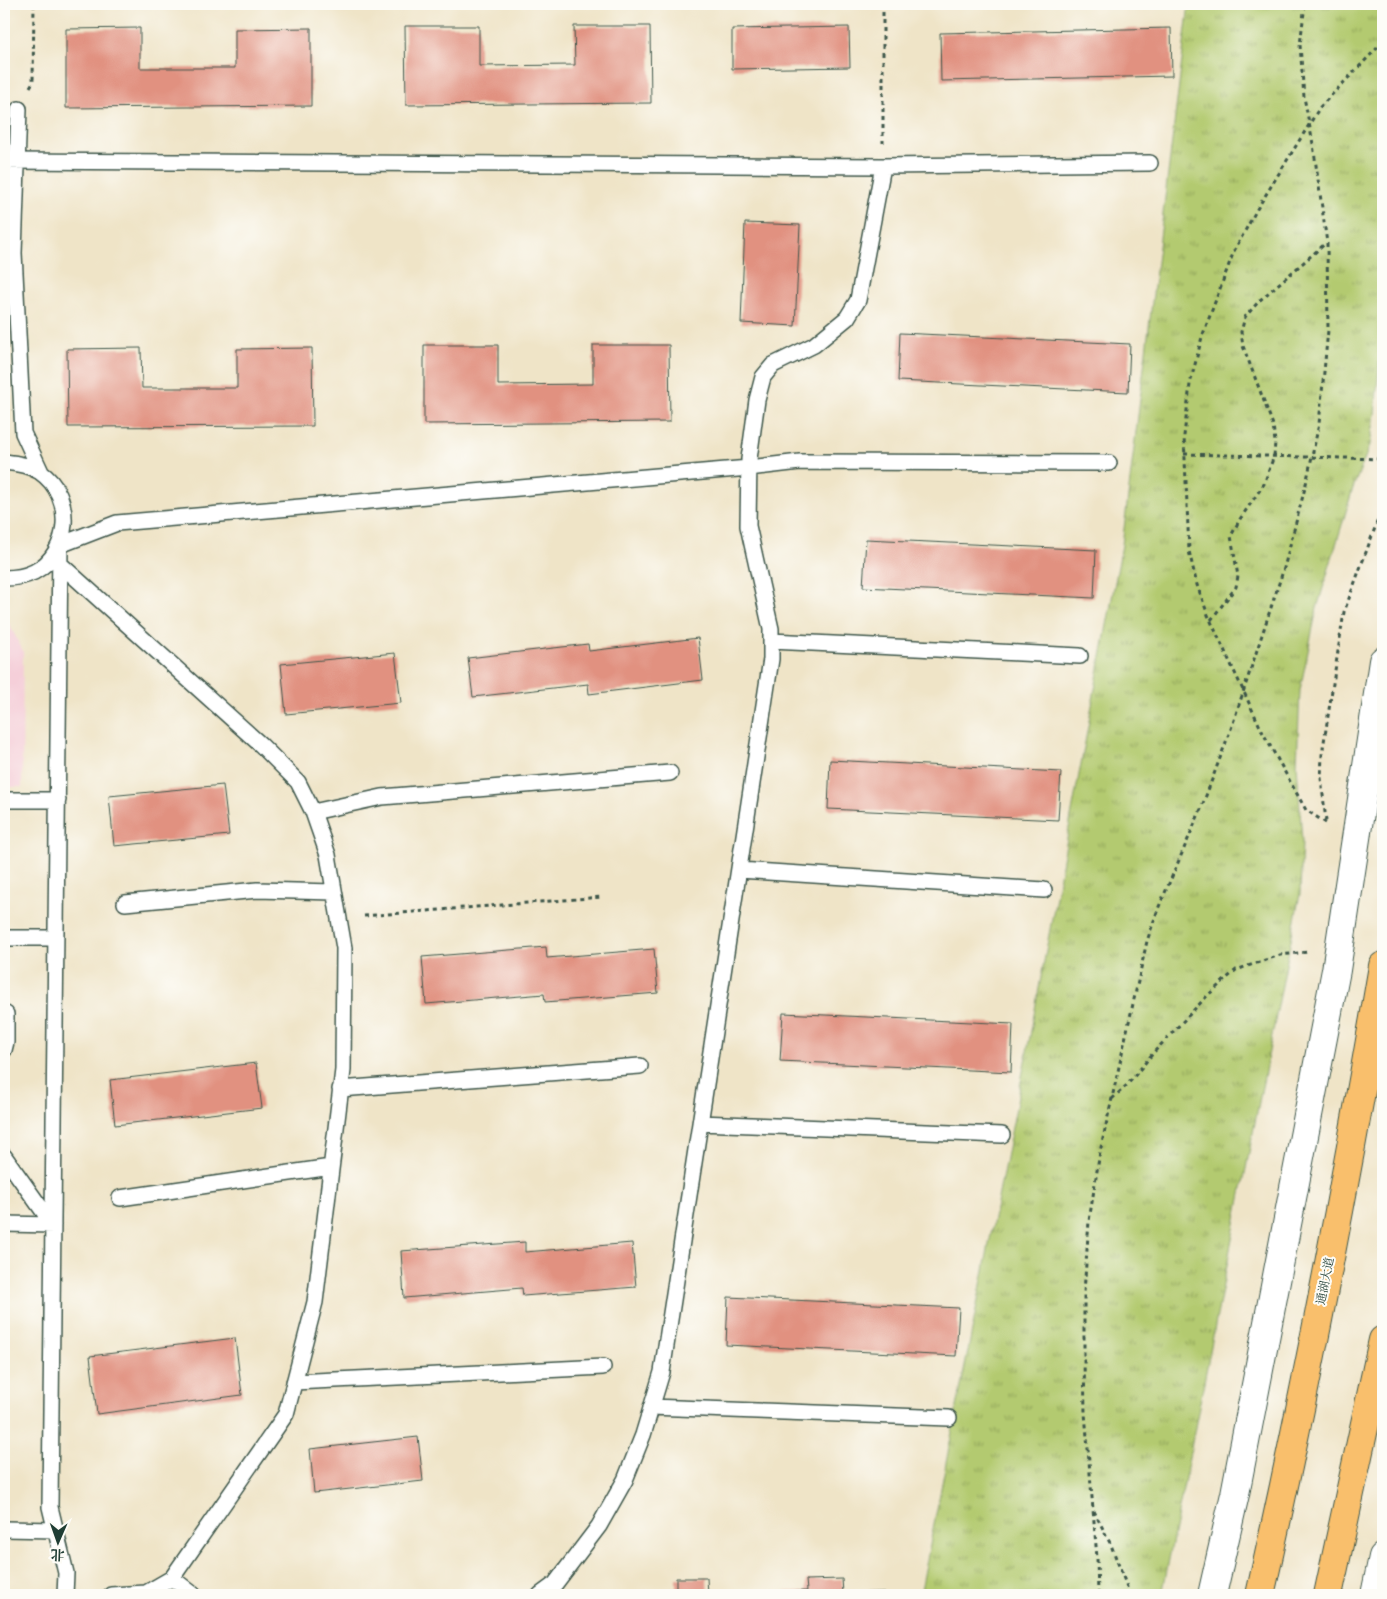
<svg xmlns="http://www.w3.org/2000/svg" width="1387" height="1599" font-family="'Libre Caslon Text','Noto Serif SC',serif">
<style>
.built{fill:#f5cfd9}
.grass{fill:url(#grass-tufts);stroke:#698452}
.building{fill:#e19180}
.lines{fill:none;stroke-linecap:round;stroke-linejoin:round}
.service-casing{stroke:#3e564a;stroke-width:18}
.minor-casing{stroke:#3e564a;stroke-width:30}
.primary-casing{stroke:#3e564a;stroke-width:30}
.path{stroke:#3e564a;stroke-width:3;stroke-dasharray:4 4;stroke-linecap:butt}
.service{stroke:#fff;stroke-width:15}
.minor{stroke:#fff;stroke-width:28}
.primary{stroke:#f9bf6c;stroke-width:28}
.labels{text-anchor:middle;stroke-width:4;stroke-linejoin:round;paint-order:stroke}
.street-label{font-size:12px;fill:#1f3d34;stroke:#fdfcf7}
</style>
<defs>
<pattern id="grass-tufts" width="24" height="20" patternUnits="userSpaceOnUse" patternTransform="scale(1.25)"><rect width="24" height="20" fill="#b3ca6f"/><path d="M3 7l-1-3M5 7V3M7 7l1-3M15 17l-1-3M17 17v-4M19 17l1-3" fill="none" stroke="#91a55c"/></pattern>
</defs>
<rect width="100%" height="100%" fill="#fdfcf7"/>
<filter id="ink" filterUnits="userSpaceOnUse"><feTurbulence type="fractalNoise" baseFrequency=".02" numOctaves="2"/><feDisplacementMap in="SourceGraphic" scale="10" xChannelSelector="R" yChannelSelector="G"/><feConvolveMatrix kernelMatrix="1 2 1 2 8 2 1 2 1" color-interpolation-filters="sRGB"/></filter>
<filter id="wash" filterUnits="userSpaceOnUse"><feTurbulence type="fractalNoise" baseFrequency=".0096" numOctaves="4" result="noise"/><feDisplacementMap in="SourceGraphic" scale="20" xChannelSelector="R" yChannelSelector="G"/><feGaussianBlur stdDeviation="1.12" result="paint"/><feColorMatrix in="noise" values="0 0 0 0 0 0 0 0 0 0 0 0 0 0 0 0 0 1.4 0 .05"/><feComposite in="paint" operator="in"/></filter>
<g filter="url(#wash)">
<rect width="100%" height="100%" fill="#efe4c7"/>
<!-- built -->
<path class="built" d="M4 614 23 651 22 787H4Z"/>
<!-- grass -->
<path class="grass" d="M1189 4H1383V316L1375 415 1370 445 1353 488 1317 608 1300 690 1297 764 1302 841 1300 894 1162 1595H920L1030 1036 1122 545Z"/>
<g id="blocks">
<!-- building -->
<path class="building" d="M405 26H479V66L575 65 574 26H650L651 103 406 105Z
M849 27 850 67 732 69V29Z
M140 28V68H235V29L311 28V106L66 108V29Z
M1171 28 1172 76 941 81 940 33Z
M745 223 800 225 795 326 741 323Z
M900 333 1130 344 1128 392 898 381Z
M424 345H498V385L593 384V345H669L670 422 424 424Z
M141 348 142 388H237V349L312 348 313 426 68 427 67 349Z
M866 539 1096 550 1094 598 863 587Z
M698 638 703 680 589 694 588 684 473 697 468 658 588 644 589 651Z
M395 653 401 703 286 714 281 664Z
M830 760 1061 772 1058 820 828 809Z
M223 785 229 835 114 846 109 796Z
M546 947 547 958 654 949 658 993 545 1002 544 994 426 1004 422 957Z
M783 1013 1013 1024 1011 1072 780 1061Z
M256 1063 262 1108 115 1125 110 1080Z
M525 1242V1252L632 1243 636 1287 523 1296 522 1288 404 1298 401 1251Z
M728 1297 959 1308 956 1356 726 1345Z
M235 1338 242 1395 97 1414 90 1356Z
M418 1437 423 1481 314 1493 310 1449Z
M676 1578H707L708 1595H676Z
M842 1579 843 1593 884 1592V1595H721V1594L807 1591 806 1580Z"/>
</g>
</g>
<g filter="url(#ink)">
<use href="#blocks" fill-opacity="0" stroke="#3e564a" stroke-width="1"/>
<g class="lines">
<!-- service casing -->
<g class="service-casing">
<path id="service" d="M19 109 14 253 23 433 41 472
M4 161 883 166 1150 163
M4 462C17 463 29 465 40 472 75 496 71 553 34 572 24 577 14 578 4 578
M59 563 261 745 298 782 313 812 328 855 344 948 343 1070 315 1302 286 1414 172 1578 146 1593 111 1595
M771 641 1080 656
M4 800H58
M313 812 382 797 670 773
M739 870 1044 890
M125 903 257 890 334 892
M4 938H56
M4 1050 6 1042V1014
M340 1089 640 1066
M700 1123 1002 1135
M4 1156 53 1225
M120 1198 331 1167
M4 1224 53 1225
M294 1382 603 1367
M651 1407 949 1418
M4 1529 56 1530
M172 1578 194 1595
M65 1595 66 1573 50 1507 60 545 117 523 749 468 800 462 1109 463
M540 1595 555 1584 599 1526 625 1480 643 1435 662 1372 771 659V629L748 526 749 459 757 400 763 377 773 365 814 345 847 318 858 300 883 166"/>
</g>
<!-- minor casing -->
<g class="minor-casing">
<path id="minor" d="M1212 1595 1235 1494 1336 970 1383 661
M1375 1595 1383 1557"/>
</g>
<!-- primary casing -->
<g class="primary-casing">
<path id="primary" d="M1260 1595C1307 1387 1347 1176 1383 966
M1328 1595 1383 1340"/>
</g>
<!-- path -->
<path class="path" d="M883 4V143
M30 87 33 82 34 4
M1184 454 1383 459
M1211 620 1236 587 1238 576 1231 536 1240 519 1264 484 1274 456 1275 442 1273 425 1243 346 1241 332 1245 317 1260 300 1326 243
M1326 821 1321 778 1322 755 1344 612 1383 506
M1326 823 1306 810 1263 733 1208 615 1197 585 1189 551 1184 436 1190 384 1202 337 1234 251 1257 209 1320 107 1383 42
M364 916 602 897
M1112 1099 1128 1084 1154 1052 1207 996 1236 970 1280 955 1308 952
M1094 1511 1111 1545 1130 1595
M1098 1595 1097 1558 1085 1413 1084 1359V1292L1089 1221 1100 1152 1147 941 1158 909 1201 809 1232 726 1284 568 1306 484 1319 424 1328 330 1327 243 1313 144 1304 97 1300 45 1305 4"/>
<!-- service -->
<use href="#service" class="service"/>
<!-- minor -->
<use href="#minor" class="minor"/>
<!-- primary -->
<use href="#primary" class="primary"/>
</g>
</g>
<g class="labels">
<!-- street labels -->
<g class="street-label">
<text transform="translate(1325 1281) rotate(-79)" y="4">通湖大道</text>
</g>
</g>
<!-- margin -->
<rect width="1387" height="1599" fill="none" stroke="#fdfcf7" stroke-width="20"/>
<!-- north arrow -->
<g transform="translate(58 1542) rotate(182)" stroke="#fdfcf7" stroke-width="4" paint-order="stroke">
<path d="M0-4L9 19L0 12L-9 19Z" fill="#1f3d34"/>
<text y="-8" font-size="14" font-weight="bold" text-anchor="middle" fill="#1f3d34">北</text>
</g>
</svg>
